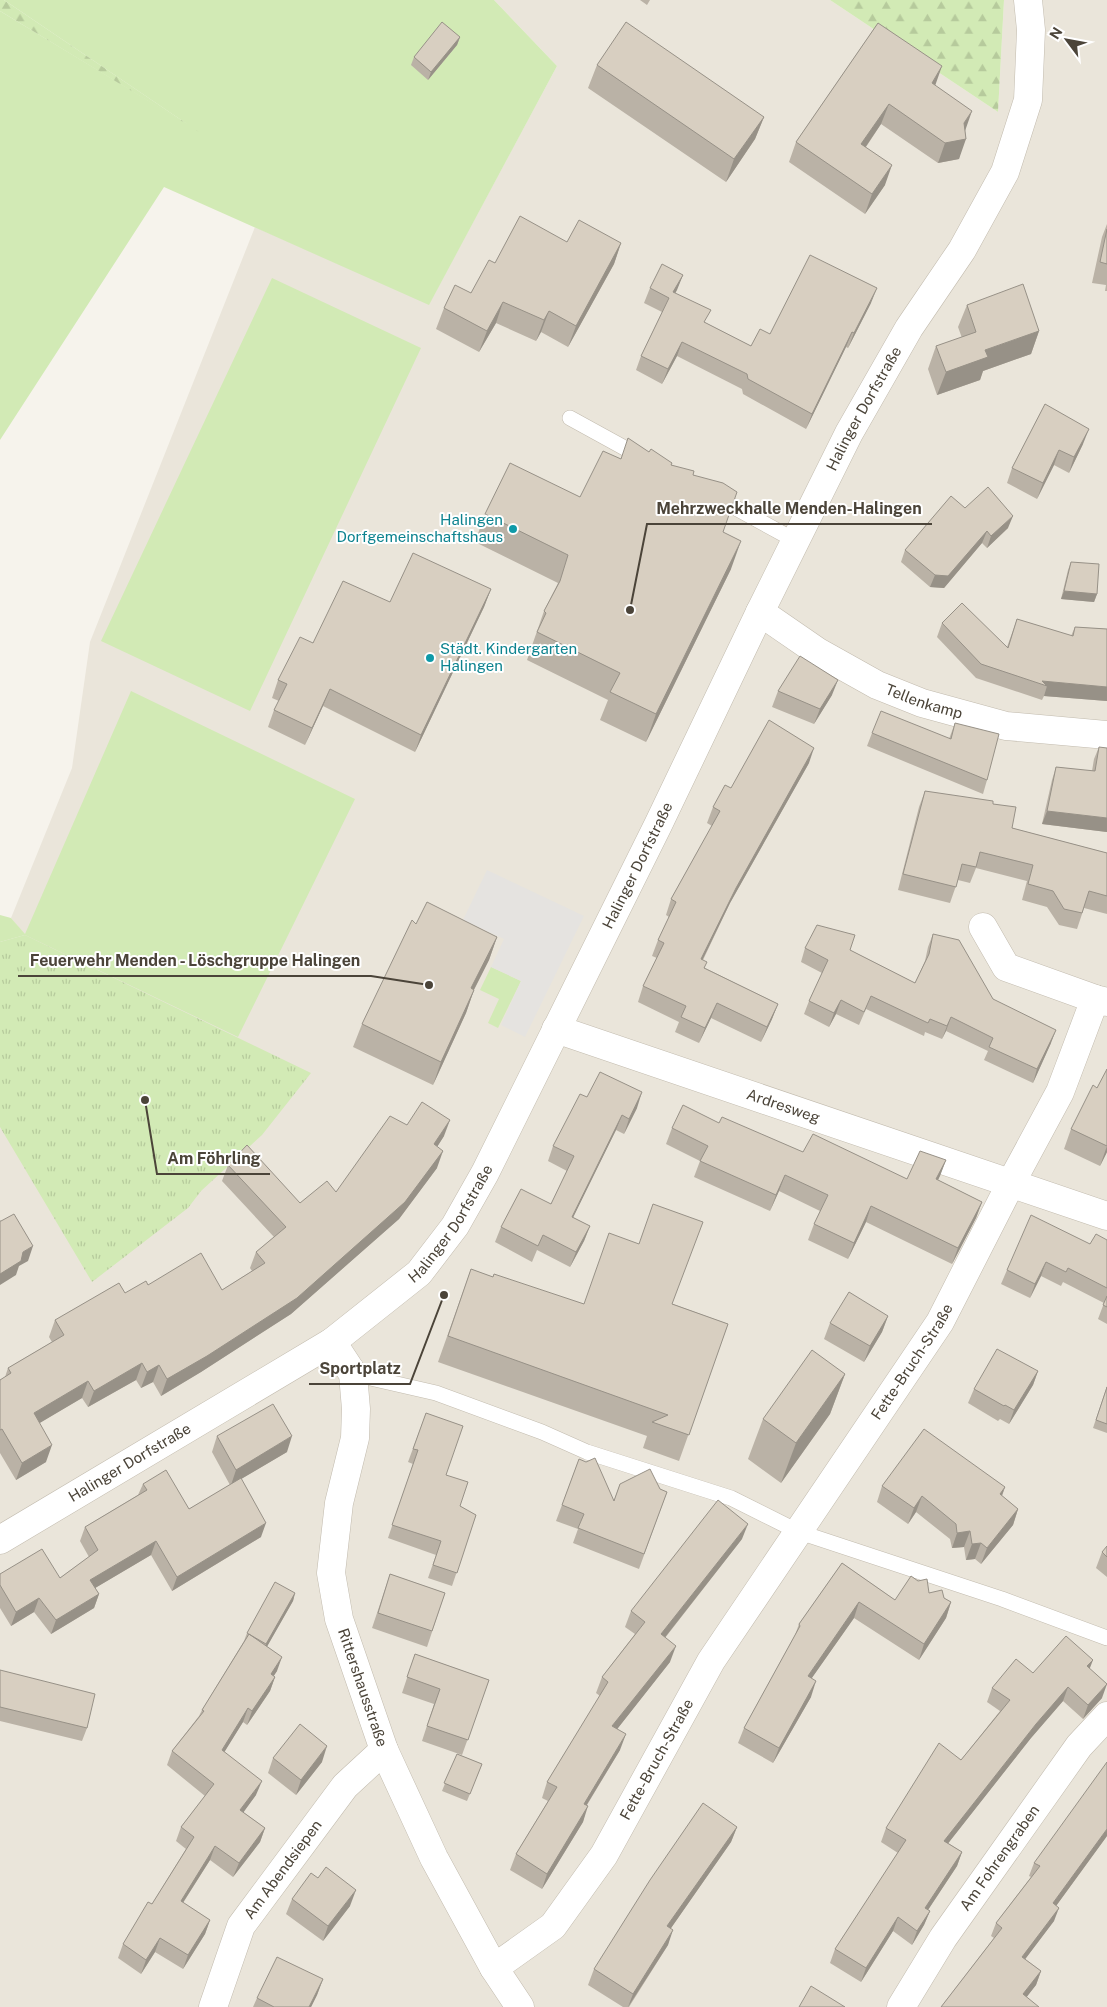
<svg xmlns="http://www.w3.org/2000/svg" width="1107" height="2007" font-family="'Public Sans',sans-serif">
<style>
.residential{fill:#eae5da}
.grass{fill:#d2eab5}
.forest{fill:url(#forest-firs)}
.park{fill:url(#park-tufts)}
.parking{fill:#e5e3e0}
.lines{fill:none;stroke-linecap:round;stroke-linejoin:round}
.service-casing{stroke:#c2bbae;stroke-width:16}
.minor-casing{stroke:#c2bbae;stroke-width:29}
.service{stroke:#fff;stroke-width:15}
.minor{stroke:#fff;stroke-width:28}
.wall{fill:#bab2a6}
.shaded-wall{fill:#979187}
.building{fill:#d8cfc1;stroke:#979187}
.culture-dot{fill:#0f9aa8;stroke:#fff;stroke-width:2}
.labels{text-anchor:middle;stroke-width:4;stroke-linejoin:round;paint-order:stroke}
.street-label{font-size:15px;fill:#4b4439;stroke:#fff}
.culture-label{font-size:15px;fill:#0d838f;stroke:#fff;text-anchor:end}
.leader{fill:none;stroke:#4b4439;stroke-width:2}
.callout-dot{fill:#4b4439;stroke:#fff;stroke-width:2}
.callout-label{font-size:16px;text-anchor:middle;font-weight:bold;fill:#4b4439;stroke:#fff;stroke-width:4;stroke-linejoin:round;paint-order:stroke}
</style>
<defs>
<pattern id="forest-firs" width="22" height="20" patternUnits="userSpaceOnUse" patternTransform="scale(1.25)"><rect width="22" height="20" fill="#d2eab5"/><path d="M5 1l3.5 6h-7zM16 11l3.5 6h-7z" fill="#b6ca9c"/></pattern>
<pattern id="park-tufts" width="24" height="20" patternUnits="userSpaceOnUse" patternTransform="scale(1.25)"><rect width="24" height="20" fill="#d2eab5"/><path d="M3 7l-1-3M5 7V3M7 7l1-3M15 17l-1-3M17 17v-4M19 17l1-3" fill="none" stroke="#b6ca9c"/></pattern>
</defs>
<rect width="100%" height="100%" fill="#f6f3ec"/>
<!-- residential -->
<path class="residential" d="M494 0H830L998 112 1004 0H1107V2007H0V942L25 935 11 918 72 768 90 642 255 227 429 304 557 66Z"/>
<!-- grass -->
<path class="grass" d="M4 0H494L557 66 429 305 164 187 0 440V11L187 124Z
M272 278 421 348 250 711 101 641Z
M131 691 355 799 238 1037 25 935 0 942V915L11 918 25 934Z
M491 967 521 981 498 1028 488 1023 499 999 480 990Z"/>
<!-- forest -->
<path class="forest" d="M0 0H4L199 132 0 11Z
M830 0H1004L998 112Z"/>
<!-- park -->
<path class="park" d="M25 935 311 1073 262 1135 201 1191 188 1208 92 1282 0 1127V942Z"/>
<!-- parking -->
<path class="parking" d="M487 870 584 916 525 1037 501 1025 521 981 491 967 504 939 463 920Z"/>
<g class="lines">
<!-- service casing -->
<g class="service-casing">
<path id="service" d="M570 418 641 457
M714 496 796 541
M353 1374 436 1393 542 1432 587 1452 731 1498 799 1532 1002 1599 1107 1638"/>
</g>
<!-- minor casing -->
<g class="minor-casing">
<g id="minor">
<path id="s1" d="M760 612 818 652 877 685 922 703 1006 726 1107 735"/>
<path d="M983 927 1006 967 1095 999"/>
<path id="s2" d="M556 1029 1107 1216"/>
<path id="s3" d="M332 1342 353 1374 356 1409 355 1438 339 1503 331 1573 339 1619 384 1750 434 1858 494 1968 520 2007"/>
<path id="s4" d="M0 1540 332 1342 419 1273 455 1226 485 1173 658 825 760 612 849 433 909 328 962 250 1005 172 1028 100 1031 30 1028 0"/>
<path id="s5" d="M494 1968 553 1926 604 1855 711 1661 940 1322 1012 1181 1060 1092 1095 999 1107 1002"/>
<path id="s6" d="M213 2007 241 1926 345 1786 384 1750"/>
<path id="s7" d="M901 2007 943 1938 1079 1746 1107 1716"/>
</g>
</g>
<!-- service -->
<use href="#service" class="service"/>
<!-- minor -->
<use href="#minor" class="minor"/>
</g>
<!-- wall -->
<path class="wall" d="M640 0H650L647 5Z
M878 23 935 86 965 131 959 159 938 163 881 124 866 147 885 185 865 214 789 162 796 142Z
M460 37 457 45 428 80 411 65 414 57Z
M597 65 764 117 755 139 726 182 588 88Z
M1107 224V291H1105L1106 285 1092 283 1102 237Z
M567 242 621 243 614 264 568 347 541 332 536 341 496 323 479 352 436 329 444 308 471 293 495 263Z
M683 275 675 293 706 323 751 346 770 334 871 303 848 348 846 347 806 429 743 394 742 389 677 356 662 384 636 370 641 356 662 312 644 303 650 288Z
M967 305 1039 331 1031 354 983 371 980 380 937 395 928 369 936 346 962 338 958 327Z
M1045 404 1083 444 1069 473 1054 465 1037 499 1007 483 1012 468Z
M649 452 672 463 671 465 693 475 723 532 731 569 646 742 600 720 608 700 527 660 544 611 558 583 475 542 485 514 580 497 620 459Z
M965 508 1008 528 987 548 982 543 944 588 930 587 901 562 905 550Z
M1071 562 1097 594 1094 602 1061 599 1068 570Z
M491 589 484 607 415 752 323 706 305 745 268 727 274 710 279 701 272 698 278 680 313 643 390 602Z
M1017 619 1071 636 1075 627 1107 629V701L1044 696 1042 700 976 678 937 637 942 623 1007 647Z
M778 691 832 695 814 724 772 707Z
M955 723 987 780 983 794 867 746 872 733 949 739Z
M1099 747 1107 832 1042 824 1052 780 1056 767 1092 771 1094 759Z
M809 763 730 903 703 960 705 968 778 1004 772 1019 761 1042 711 1018 699 1043 675 1032 679 1022 638 1002 643 986 657 958 652 956 658 940 669 917 666 915 671 899 712 826 707 823 713 807 731 788Z
M925 791 993 804 1012 828 1107 853V914L1084 908 1077 929 1059 925 1047 907 1022 900 1027 881 976 868 970 883 958 880 950 903 898 890 919 807Z
M416 924 497 937 489 960 474 990 466 1013 433 1085 353 1047 362 1024Z
M933 934 993 999 1051 1043 1033 1083 984 1060 988 1051 946 1031 942 1039 925 1032 924 1036 866 1009 859 1025 836 1014 829 1027 804 1014 809 1001 822 973 801 962 805 948 850 950 915 983 925 961 928 947Z
M1107 1069V1152L1100 1166 1064 1149 1071 1129 1097 1088Z
M587 1097 637 1108 624 1134 616 1130 573 1217 590 1226 584 1241 570 1267 537 1250 532 1262 495 1242 501 1227 551 1204 567 1171 548 1161 553 1146Z
M719 1123 803 1152 907 1179 946 1160 938 1180 982 1202 976 1218 952 1264 866 1222 848 1259 808 1240 814 1224 820 1211 779 1191 770 1211 694 1177 700 1161 666 1144 672 1128Z
M407 1125 444 1136 437 1147V1168L399 1219 291 1314 201 1372 161 1396 153 1382 141 1388 136 1380 88 1407 82 1398 39 1423 46 1462 16 1480 0 1453V1380L5 1377 8 1368 52 1342 49 1337 55 1320 148 1285 222 1290 252 1271 250 1268 256 1252 274 1237 222 1181 228 1165 300 1203 336 1192Z
M1107 1240V1324L1098 1319 1104 1303 1063 1282 1061 1286 1041 1276 1030 1298 1001 1284 1007 1270 1090 1244Z
M471 1269 493 1277 584 1304H673L728 1324 679 1461 643 1448 647 1436 438 1362Z
M888 1316 882 1332 864 1362 824 1339 830 1323Z
M1038 1371 1033 1385 1009 1424 1000 1419 998 1421 968 1403 974 1389Z
M845 1374 830 1414 781 1483 748 1459 763 1419Z
M1107 1386V1433L1093 1428Z
M426 1413 446 1475 460 1506 476 1515 452 1586 428 1578 436 1555 388 1538 413 1464 408 1462Z
M217 1436 287 1452 241 1479 261 1537 172 1591 151 1555 95 1588 99 1594 94 1608 51 1634 34 1612 11 1626 0 1608V1574L60 1578 89 1557 80 1541 85 1527 138 1495 143 1484 189 1509 230 1485 212 1452Z
M579 1459 614 1500 620 1484 660 1489 667 1492 639 1569 573 1543 578 1529 556 1521Z
M882 1486 1005 1487 1002 1496 1018 1509 1013 1525 981 1564 975 1559 966 1560 964 1547 952 1548 950 1539 916 1512 908 1524 877 1502Z
M742 1539 665 1638 670 1662 617 1729 620 1750 587 1805 583 1822 542 1889 510 1870 516 1854 548 1801 542 1798 547 1782 600 1696 596 1693 602 1677 635 1634 625 1627 631 1611Z
M1107 1546V1577L1096 1568 1102 1552Z
M842 1563 895 1600 929 1593 944 1598 951 1602 946 1618 919 1660 854 1618 811 1679V1697L773 1763 738 1743 744 1728 795 1635 799 1624Z
M390 1574 445 1593 427 1647 372 1628Z
M295 1593 293 1601 267 1646 277 1671 273 1676 275 1677 270 1691 247 1725 243 1722 224 1752 256 1795 243 1812 265 1828 260 1842 233 1877 210 1860 183 1903 210 1920 205 1934 183 1969 155 1952 141 1974 118 1958 123 1944 152 1904 186 1849 176 1841 181 1827 205 1796 167 1765 172 1751 199 1716 202 1710 244 1641 247 1633Z
M415 1654 489 1680 462 1755 422 1741 434 1704 402 1693Z
M1089 1669 1102 1698 1083 1719 1063 1701 1031 1738 948 1843 962 1852 957 1866 928 1910 930 1911 924 1925 912 1945 893 1931 861 1982 830 1963 835 1949 898 1853 881 1842 886 1828 961 1760 1000 1711 987 1702 992 1688 1033 1673Z
M0 1670 87 1728 82 1741 0 1721Z
M457 1754 482 1764 467 1801 442 1791Z
M273 1758 322 1762 296 1795 268 1773Z
M737 1827 731 1842 671 1928 668 1945 629 2007H623L588 1985 594 1969Z
M1107 1836 1056 1906 1054 1921 1025 1959 1041 1971 1036 1985 1026 1997 941 2007 994 1938 991 1936 996 1923 1031 1877 1029 1876 1034 1863Z
M318 1878 350 1906 323 1941 286 1914 292 1899Z
M323 1979 317 1995 311 2007H253L257 1998Z"/>
<!-- shaded-wall -->
<path class="shaded-wall" d="M460 37 457 45 428 80 431 72Z
M942 66 935 86 932 83Z
M889 104 881 124 854 164 861 144Z
M972 111 965 131 966 139 959 159 938 163 945 143 964 123Z
M764 117 755 139 726 182 734 159Z
M892 165 885 185 865 214 872 194Z
M621 243 614 264 568 347 576 326Z
M683 275 677 290 668 307 673 292Z
M877 288 871 303 848 348 854 333Z
M503 302 496 323 479 352 487 331Z
M549 311 541 332 536 341 544 320Z
M1039 331 1031 354 983 371 980 380 937 395 946 372 985 350Z
M852 332 846 347 806 429 812 414Z
M682 342 677 356 662 384 668 369Z
M1089 429 1083 444 1069 473 1074 457Z
M1059 450 1054 465 1037 499 1043 483Z
M1013 516 1008 528 987 548 991 536Z
M987 531 982 543 944 588 930 587 935 575Z
M741 541 731 569 646 742 656 714Z
M491 589 484 607 415 752 421 735Z
M1064 591 1097 594 1094 602 1061 599Z
M838 680 832 695 814 724 820 709Z
M1042 681 1107 687V701L1044 696 1047 686Z
M330 689 323 706 305 745 312 728Z
M814 748 809 763 730 903 695 975 701 959 736 888Z
M1047 811 1107 818V832L1042 824Z
M497 937 489 960 463 1011 471 988Z
M474 990 466 1013 433 1085 441 1062Z
M841 1000 836 1014 829 1027 834 1013Z
M717 1003 711 1018 699 1043 705 1028Z
M778 1004 772 1019 761 1042 767 1027Z
M951 1017 946 1031 942 1039 947 1026Z
M1056 1030 1051 1043 1033 1083 1037 1069Z
M642 1092 637 1108 624 1134 629 1119Z
M622 1115 616 1130 566 1232 572 1217Z
M450 1120 444 1136 428 1161 434 1144Z
M1107 1146V1152L1100 1166Z
M443 1151 437 1168 399 1219 291 1314 201 1372 161 1396 167 1379Z
M946 1160 940 1176 930 1195 936 1179Z
M785 1175 779 1191 770 1211 776 1195Z
M982 1202 976 1218 952 1264 958 1248Z
M871 1206 866 1222 848 1259 854 1243Z
M590 1226 584 1241 570 1267 576 1252Z
M33 1246 28 1261 19 1266 16 1275 0 1285V1274L23 1252Z
M1046 1262 1041 1276 1030 1298 1035 1284Z
M888 1316 882 1332 864 1362 870 1346Z
M142 1363 136 1380 88 1407 94 1391Z
M159 1365 153 1382 141 1388 147 1372Z
M1038 1371 1033 1385 1009 1424 1014 1410Z
M845 1374 830 1414 781 1483 796 1443Z
M88 1381 82 1398 28 1430 34 1413Z
M292 1436 287 1452 231 1485 236 1470Z
M52 1445 46 1462 16 1480 22 1463Z
M1005 1487 999 1503 1000 1494Z
M922 1496 916 1512 908 1524 914 1508Z
M1018 1509 1013 1525 981 1564 987 1548Z
M266 1523 261 1537 172 1591 177 1577Z
M748 1524 742 1539 655 1650 661 1634Z
M970 1531 964 1547 952 1548 957 1533Z
M156 1541 151 1555 85 1594 90 1580Z
M981 1543 975 1559 966 1560 972 1544Z
M295 1593 293 1601 264 1652 266 1644Z
M99 1594 94 1608 51 1634 56 1620Z
M39 1598 34 1612 11 1626 16 1612Z
M859 1602 854 1618 802 1692 808 1676Z
M951 1602 946 1618 919 1660 924 1644Z
M676 1646 670 1662 607 1742 612 1726Z
M282 1657 277 1671 266 1688 271 1674Z
M1093 1660 1088 1673 1087 1666Z
M275 1677 270 1691 247 1725 252 1711Z
M816 1681 811 1697 773 1763 779 1748Z
M1107 1684 1102 1698 1083 1719 1088 1705Z
M1068 1687 1063 1701 1031 1738 939 1855 944 1841 1036 1724Z
M248 1708 243 1722 217 1764 222 1750Z
M626 1734 620 1750 578 1819 584 1804Z
M327 1746 322 1762 296 1795 301 1780Z
M262 1781 256 1795 235 1824 240 1810Z
M588 1806 583 1822 542 1889 547 1874Z
M737 1827 731 1842 662 1941 667 1926Z
M265 1828 260 1842 233 1877 239 1863Z
M1107 1829V1836L1048 1917 1053 1903Z
M215 1846 210 1860 175 1915 181 1901Z
M962 1852 957 1866 920 1922 925 1908Z
M356 1890 350 1906 323 1941 328 1926Z
M1059 1908 1054 1921 1017 1970 1022 1957Z
M930 1911 924 1925 912 1945 917 1931Z
M898 1917 893 1931 861 1982 866 1968Z
M210 1920 205 1934 183 1969 188 1955Z
M673 1930 668 1945 628 2007 633 1994Z
M160 1938 155 1952 141 1974 146 1960Z
M1041 1971 1036 1985 1019 2007 1023 1994Z
M323 1979 317 1995 311 2007H309Z"/>
<!-- building -->
<path class="building" d="M442 22 460 37 431 72 414 57Z
M626 22 764 117 734 159 597 65Z
M878 23 942 66 932 83 972 111 964 123 966 139 945 143 889 104 861 144 892 165 872 194 796 142Z
M520 216 567 242 579 220 621 243 576 326 549 311 544 320 503 302 487 331 444 308 455 285 471 293 489 260 495 263Z
M1107 229V264L1100 262Z
M810 255 877 288 854 333 852 332 812 414 748 379 747 374 682 342 668 369 641 356 669 298 650 288 662 264 683 275 673 292 711 310 704 322 751 346 760 329 770 334Z
M1023 284 1039 331 985 350 988 357 946 372 936 346 976 332 967 305Z
M1045 404 1089 429 1074 457 1059 450 1043 483 1012 468Z
M628 438 649 452 651 449 672 463 671 465 694 471 693 475 723 483 737 492 723 532 741 541 656 714 610 692 620 673 537 632 546 613 544 611 560 581 568 555 485 514 510 463 580 497 603 451 621 459Z
M988 487 1013 516 991 536 987 531 948 576 935 575 905 550 951 496 965 508Z
M413 553 491 589 421 735 330 689 312 728 274 710 287 684 278 680 300 637 313 643 343 581 390 602Z
M1071 562 1099 564 1097 594 1064 591Z
M962 603 1008 648 1017 619 1073 636 1075 627 1107 629V687L1042 681 1047 686 981 664 942 623Z
M800 656 838 680 820 709 778 691Z
M881 711 951 739 955 723 999 734 987 780 872 733Z
M769 720 814 748 736 888 701 959 707 962 704 968 778 1004 767 1027 717 1003 705 1028 681 1017 686 1006 643 986 664 943 658 940 676 902 671 899 720 811 713 807 725 785 731 788Z
M1099 747 1107 748V818L1047 811 1056 767 1095 771Z
M925 791 993 801V804L1016 807 1012 828 1107 853V896L1089 891 1082 913 1064 909 1053 891 1028 884 1033 865 980 852 976 867 962 864 956 887 903 874Z
M427 902 497 937 471 988 474 990 441 1062 362 1024 412 920 416 924Z
M817 925 855 935 850 950 915 983 929 954 933 934 959 940 993 999 1056 1030 1037 1069 989 1047 993 1038 951 1017 947 1026 930 1019 928 1023 871 996 864 1012 841 1000 834 1013 809 1001 828 960 805 948Z
M1107 1069V1146L1071 1129 1093 1085 1097 1088Z
M600 1072 642 1092 629 1119 622 1115 572 1217 590 1226 576 1252 543 1235 538 1246 501 1227 521 1189 551 1204 574 1156 553 1146 580 1094 587 1097Z
M422 1102 450 1120 434 1144 443 1151 405 1202 297 1298 207 1356 167 1379 159 1365 147 1372 142 1363 94 1391 88 1381 34 1413 52 1445 22 1463 2 1429 0 1430V1380L11 1373 8 1368 64 1335 55 1320 119 1283 125 1293 146 1281 148 1285 201 1253 222 1290 265 1263 256 1252 286 1227 228 1165 247 1145 300 1203 327 1181 336 1192 390 1116 407 1125Z
M683 1105 719 1123 722 1117 803 1152 813 1134 907 1179 920 1151 946 1160 936 1179 982 1202 958 1248 871 1206 854 1243 814 1224 828 1195 785 1175 776 1195 700 1161 708 1146 672 1128Z
M653 1204 703 1222 672 1304 728 1324 689 1435 652 1422 668 1415 448 1336 471 1269 493 1277 494 1274 584 1304 609 1233 639 1244Z
M14 1214 33 1246 23 1252 21 1261 0 1274V1221H1Z
M1031 1215 1090 1244 1096 1234 1107 1240V1288L1068 1268 1066 1272 1046 1262 1035 1284 1007 1270Z
M849 1292 888 1316 870 1346 830 1323Z
M1107 1296V1307L1103 1305Z
M997 1349 1038 1371 1014 1410 1005 1405 1004 1406 974 1389Z
M812 1350 845 1374 796 1443 763 1419Z
M1107 1387V1424L1096 1420Z
M273 1404 292 1436 236 1470 217 1436Z
M426 1413 463 1426 446 1475 468 1482 460 1506 476 1515 457 1573 433 1565 441 1541 392 1525 418 1450 413 1449Z
M924 1429 1005 1487 1000 1494 1018 1509 987 1548 981 1543 972 1544 970 1531 957 1533 956 1524 922 1496 914 1508 882 1486Z
M595 1458 614 1501 620 1484 650 1469 660 1489 667 1492 644 1554 578 1528 584 1514 562 1505 579 1459 586 1462Z
M166 1470 189 1509 241 1478 266 1523 177 1577 156 1541 90 1580 99 1594 56 1620 39 1598 16 1612 0 1585V1574L42 1549 60 1578 98 1550 85 1527 147 1490 143 1484Z
M718 1500 748 1524 661 1634 676 1646 612 1726 626 1734 584 1804 588 1806 547 1874 516 1854 557 1787 547 1782 608 1682 602 1677 645 1622 631 1611Z
M1107 1546V1557L1102 1552Z
M842 1563 895 1600 911 1576 918 1581 927 1579 929 1593 942 1590 944 1598 951 1602 924 1644 859 1602 808 1676 816 1681 779 1748 744 1728 800 1626 799 1624Z
M390 1574 445 1593 432 1631 378 1613Z
M275 1582 295 1593 266 1644 247 1633Z
M249 1634 282 1657 271 1674 275 1677 252 1711 248 1708 222 1750 262 1781 240 1810 265 1828 239 1863 215 1846 181 1901 210 1920 188 1955 160 1938 146 1960 123 1944 148 1902 152 1904 194 1837 181 1827 214 1784 172 1751 204 1711 202 1710Z
M1066 1636 1093 1660 1087 1666 1107 1684 1088 1705 1068 1687 1036 1724 944 1841 962 1852 925 1908 930 1911 917 1931 898 1917 866 1968 835 1949 906 1840 886 1828 939 1743 961 1760 1010 1700 992 1688 1016 1659 1033 1673Z
M415 1654 489 1680 468 1740 427 1726 440 1689 407 1677Z
M0 1670 95 1694 87 1728 0 1707Z
M300 1724 327 1746 301 1780 273 1758Z
M457 1754 482 1764 470 1794 444 1783Z
M1107 1762V1829L1053 1903 1059 1908 1022 1957 1041 1971 1023 1994 1039 2007H941L1002 1928 996 1923 1040 1866 1034 1863Z
M703 1803 737 1827 667 1926 673 1930 633 1994 594 1969 650 1880Z
M326 1867 356 1890 328 1926 292 1899 311 1873 318 1878Z
M277 1957 323 1979 309 2007H274L257 1998Z
M811 1986 845 2007H799Z"/>
<!-- markers -->
<g class="culture-dot">
<circle cx="513" cy="529" r="5"/>
<circle cx="430" cy="658" r="5"/>
</g>
<g class="labels">
<!-- street labels -->
<g class="street-label">
<text dy="5" stroke="none"><textPath href="#s4" startOffset="1471">Halinger Dorfstraße</textPath></text>
<text dy="5" stroke="none"><textPath href="#s1" startOffset="188">Tellenkamp</textPath></text>
<text dy="5" stroke="none"><textPath href="#s4" startOffset="961">Halinger Dorfstraße</textPath></text>
<text dy="5" stroke="none"><textPath href="#s2" startOffset="240">Ardresweg</textPath></text>
<text dy="5" stroke="none"><textPath href="#s4" startOffset="556">Halinger Dorfstraße</textPath></text>
<text dy="5" stroke="none"><textPath href="#s5" startOffset="742">Fette-Bruch-Straße</textPath></text>
<text dy="5" stroke="none"><textPath href="#s4" startOffset="151">Halinger Dorfstraße</textPath></text>
<text dy="5" stroke="none"><textPath href="#s3" startOffset="359">Rittershausstraße</textPath></text>
<text dy="5" stroke="none"><textPath href="#s5" startOffset="269">Fette-Bruch-Straße</textPath></text>
<text dy="5" stroke="none"><textPath href="#s7" startOffset="179">Am Fohrengraben</textPath></text>
<text dy="5" stroke="none"><textPath href="#s6" startOffset="156">Am Abendsiepen</textPath></text>
</g>
<!-- culture labels -->
<g class="culture-label">
<text x="503" y="525">Halingen<tspan x="503" dy="17">Dorfgemeinschaftshaus</tspan></text>
<text x="440" y="654" text-anchor="start">Städt. Kindergarten<tspan x="440" dy="17">Halingen</tspan></text>
</g>
</g>
<!-- callouts -->
<path class="leader" d="M630 610L647 524H932M429 985L371 976H18M145 1100L157 1174H270M444 1295L410 1384H309"/>
<g class="callout-dot">
<circle cx="630" cy="610" r="5"/>
<circle cx="429" cy="985" r="5"/>
<circle cx="145" cy="1100" r="5"/>
<circle cx="444" cy="1295" r="5"/>
</g>
<g class="callout-label">
<text x="789" y="514">Mehrzweckhalle Menden-Halingen</text>
<text x="195" y="966">Feuerwehr Menden - Löschgruppe Halingen</text>
<text x="214" y="1164">Am Föhrling</text>
<text x="360" y="1374">Sportplatz</text>
</g>
<!-- north arrow -->
<g transform="translate(1067 40) rotate(302)" stroke="#ffffff" stroke-width="4" paint-order="stroke">
<path d="M0-4L9 19L0 12L-9 19Z" fill="#4b4439"/>
<text y="-8" font-size="14" font-weight="bold" text-anchor="middle" fill="#4b4439">N</text>
</g>
</svg>
